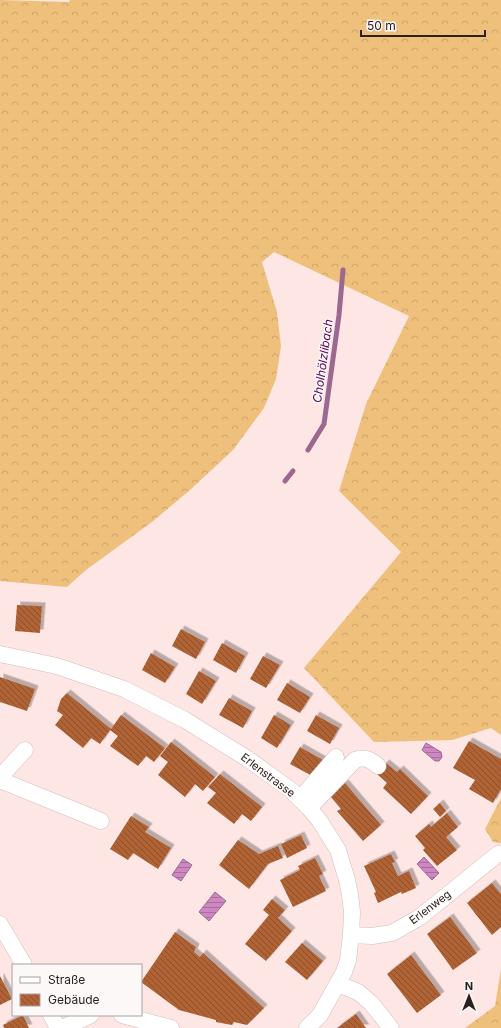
<svg xmlns="http://www.w3.org/2000/svg" width="501" height="1028" font-family="Inter,sans-serif">
<style>
.forest{fill:url(#forest-crowns)}
.water{fill:url(#water-rules);stroke:#9c6891}
.lines{fill:none;stroke-linecap:round;stroke-linejoin:round}
.stream{stroke:#9c6891;stroke-width:5}
.building{fill:url(#building-back-hatch);filter:url(#shadow)}
.minor-casing{stroke:#d2bdba;stroke-width:17}
.minor{stroke:#fff;stroke-width:16}
.labels{text-anchor:middle;stroke-width:3;stroke-linejoin:round;paint-order:stroke}
.street-label{font-size:11px;fill:#292120;stroke:#fdf8f8}
.water-label{font-size:12px;font-style:italic;fill:#600856;stroke:#fdf8f8}
</style>
<defs>
<pattern id="forest-crowns" width="20" height="18" patternUnits="userSpaceOnUse"><rect width="20" height="18" fill="#efc07b"/><path d="M2 6a3 3 0 1 1 6 0M12 15a3 3 0 1 1 6 0" fill="none" stroke="#cda56a"/></pattern>
<pattern id="water-rules" width="6" height="5" patternUnits="userSpaceOnUse"><rect width="6" height="5" fill="#ce87c1"/><path d="M0 2.5h6" fill="none" stroke="#a76e9c"/></pattern>
<pattern id="building-back-hatch" width="6" height="6" patternUnits="userSpaceOnUse"><rect width="6" height="6" fill="#af6336"/><path d="M-1 5l2 2M0 0l6 6M5-1l2 2" fill="none" stroke="#8e512d"/></pattern>
<filter id="shadow"><feDropShadow dx="3.5" dy="-3.5" stdDeviation="0" flood-color="#0004"/></filter>
</defs>
<rect width="100%" height="100%" fill="#fde6e4"/>
<!-- forest -->
<path class="forest" d="M0 0 69 2 70 0H501V735L491 728 452 740 374 742 304 668 401 552 339 491 366 404 409 316 274 252 262 262 277 312 281 346 276 379 264 408 233 450 190 490 152 522 86 570 67 587 0 581Z
M501 798V843L493 842 485 829Z
M501 969V1028H465L495 1006Z"/>
<!-- water -->
<path class="water" d="M426 743 441 752 442 757 439 761H435L422 750Z
M424 857 439 873 432 880 417 864Z
M183 859 192 865 181 881 172 875Z
M215 892 226 901 209 921 199 912Z"/>
<g class="lines">
<!-- stream -->
<path class="stream" d="M308 450 324 424 339 315 343 270
M285 481 293 471"/>
</g>
<!-- building -->
<path class="building" d="M17 605 42 606 40 633 15 631Z
M181 629 205 642 196 659 172 646Z
M222 643 245 656 236 673 213 660Z
M151 653 175 667 165 683 142 670Z
M263 656 280 665 266 688 250 679Z
M199 671 216 681 202 704 186 694Z
M0 677 35 689 27 711 0 702Z
M287 683 310 697 300 713 277 700Z
M67 693 111 729 121 715 165 748 154 762 146 756 138 766 110 746 118 736 110 730 100 744 91 738 83 748 55 725 63 715 57 711 61 699Z
M229 698 252 711 243 728 219 715Z
M274 715 291 725 277 748 261 738Z
M316 715 339 728 330 744 307 731Z
M469 741 501 759V789L493 803 469 789 475 780 453 768Z
M171 742 215 777 203 791 195 784 185 797 158 775 168 762 160 756Z
M300 747 323 760 314 777 290 764Z
M386 763 397 772 400 769 428 796 411 814 383 788 387 783 376 773Z
M220 774 262 807 251 821 242 814 234 824 207 803 216 793 208 787Z
M345 783 381 825 363 841 337 811 341 809 330 796Z
M440 803 446 811 440 817 433 809Z
M447 813 458 827 446 837 457 850 437 866 423 850 425 848 415 836 429 824 431 827Z
M131 816 149 827 145 832 171 848 158 869 133 853 128 860 110 849Z
M301 835 307 848 287 858 281 844Z
M238 840 259 854 278 846 283 858 268 864 249 889 219 865Z
M391 854 395 862 392 863 398 876 409 871 416 888 402 894 401 892 378 903 374 893 376 892 364 866Z
M315 858 323 874 319 876 326 891 293 907 280 880 300 870 298 866Z
M492 883 501 894V927L492 935 467 903Z
M272 899 285 910 278 918 292 931 266 961 245 944 269 915 263 910Z
M450 917 477 953 453 970 427 934Z
M175 932 196 947 194 952 200 957 203 953 264 1008 247 1025 234 1022 232 1025 216 1022V1020L179 1010 141 982Z
M302 943 323 961 307 980 285 962Z
M411 955 441 995 417 1013 387 974Z
M0 976 12 999 0 1005Z
M356 1014 366 1028H337Z
M23 1015 29 1028H4L3 1025Z"/>
<g class="lines">
<!-- minor casing -->
<g class="minor-casing">
<path id="minor" d="M0 654 57 666 124 689 185 720 248 759 292 791 309 808 319 820 338 850 347 880 350 895 352 912 351 935 348 960 344 972 320 1015 307 1028
M0 777 25 750
M0 780 101 821
M300 799 336 757
M309 808 355 760C365 756 371 760 378 766
M0 924 24 965
M351 935 372 936 392 933 420 917 498 854
M338 984 358 992 371 1003 391 1028
M51 1015 58 1028
M122 1015 171 1028
M62 1028 91 1015"/>
</g>
<!-- minor -->
<use href="#minor" class="minor"/>
</g>
<g class="labels">
<!-- street labels -->
<g class="street-label">
<text transform="translate(268 775) rotate(37)" y="4">Erlenstrasse</text>
<text transform="translate(430 907) rotate(-37)" y="4">Erlenweg</text>
</g>
<!-- water labels -->
<g class="water-label">
<text transform="translate(323 361) rotate(-82)" y="4">Cholhölzlibach</text>
</g>
</g>
<!-- legend -->
<rect x="12" y="964" width="130" height="52" fill="#fdf8f8" stroke="#a8a2a2"/>
<rect x="20" y="977" width="20" height="6" fill="#ffffff" stroke="#a8a2a2"/>
<text x="48" y="984" font-size="12" fill="#292120">Straße</text>
<rect x="20" y="994" width="20" height="12" fill="url(#building-back-hatch)" stroke="#a8a2a2"/>
<text x="48" y="1004" font-size="12" fill="#292120">Gebäude</text>
<!-- north arrow -->
<g transform="translate(469 996)" stroke="#fdf8f8" stroke-width="3" paint-order="stroke">
<path d="M0-3L7 15L0 10L-7 15Z" fill="#292120"/>
<text y="-6" font-size="11" font-weight="bold" text-anchor="middle" fill="#292120">N</text>
</g>
<!-- scale -->
<path d="M361 30v6h124v-6" fill="none" stroke="#292120" stroke-width="2"/>
<text x="367" y="30" font-size="12" fill="#292120" stroke="#fdf8f8" stroke-width="3" paint-order="stroke">50 m</text>
</svg>
